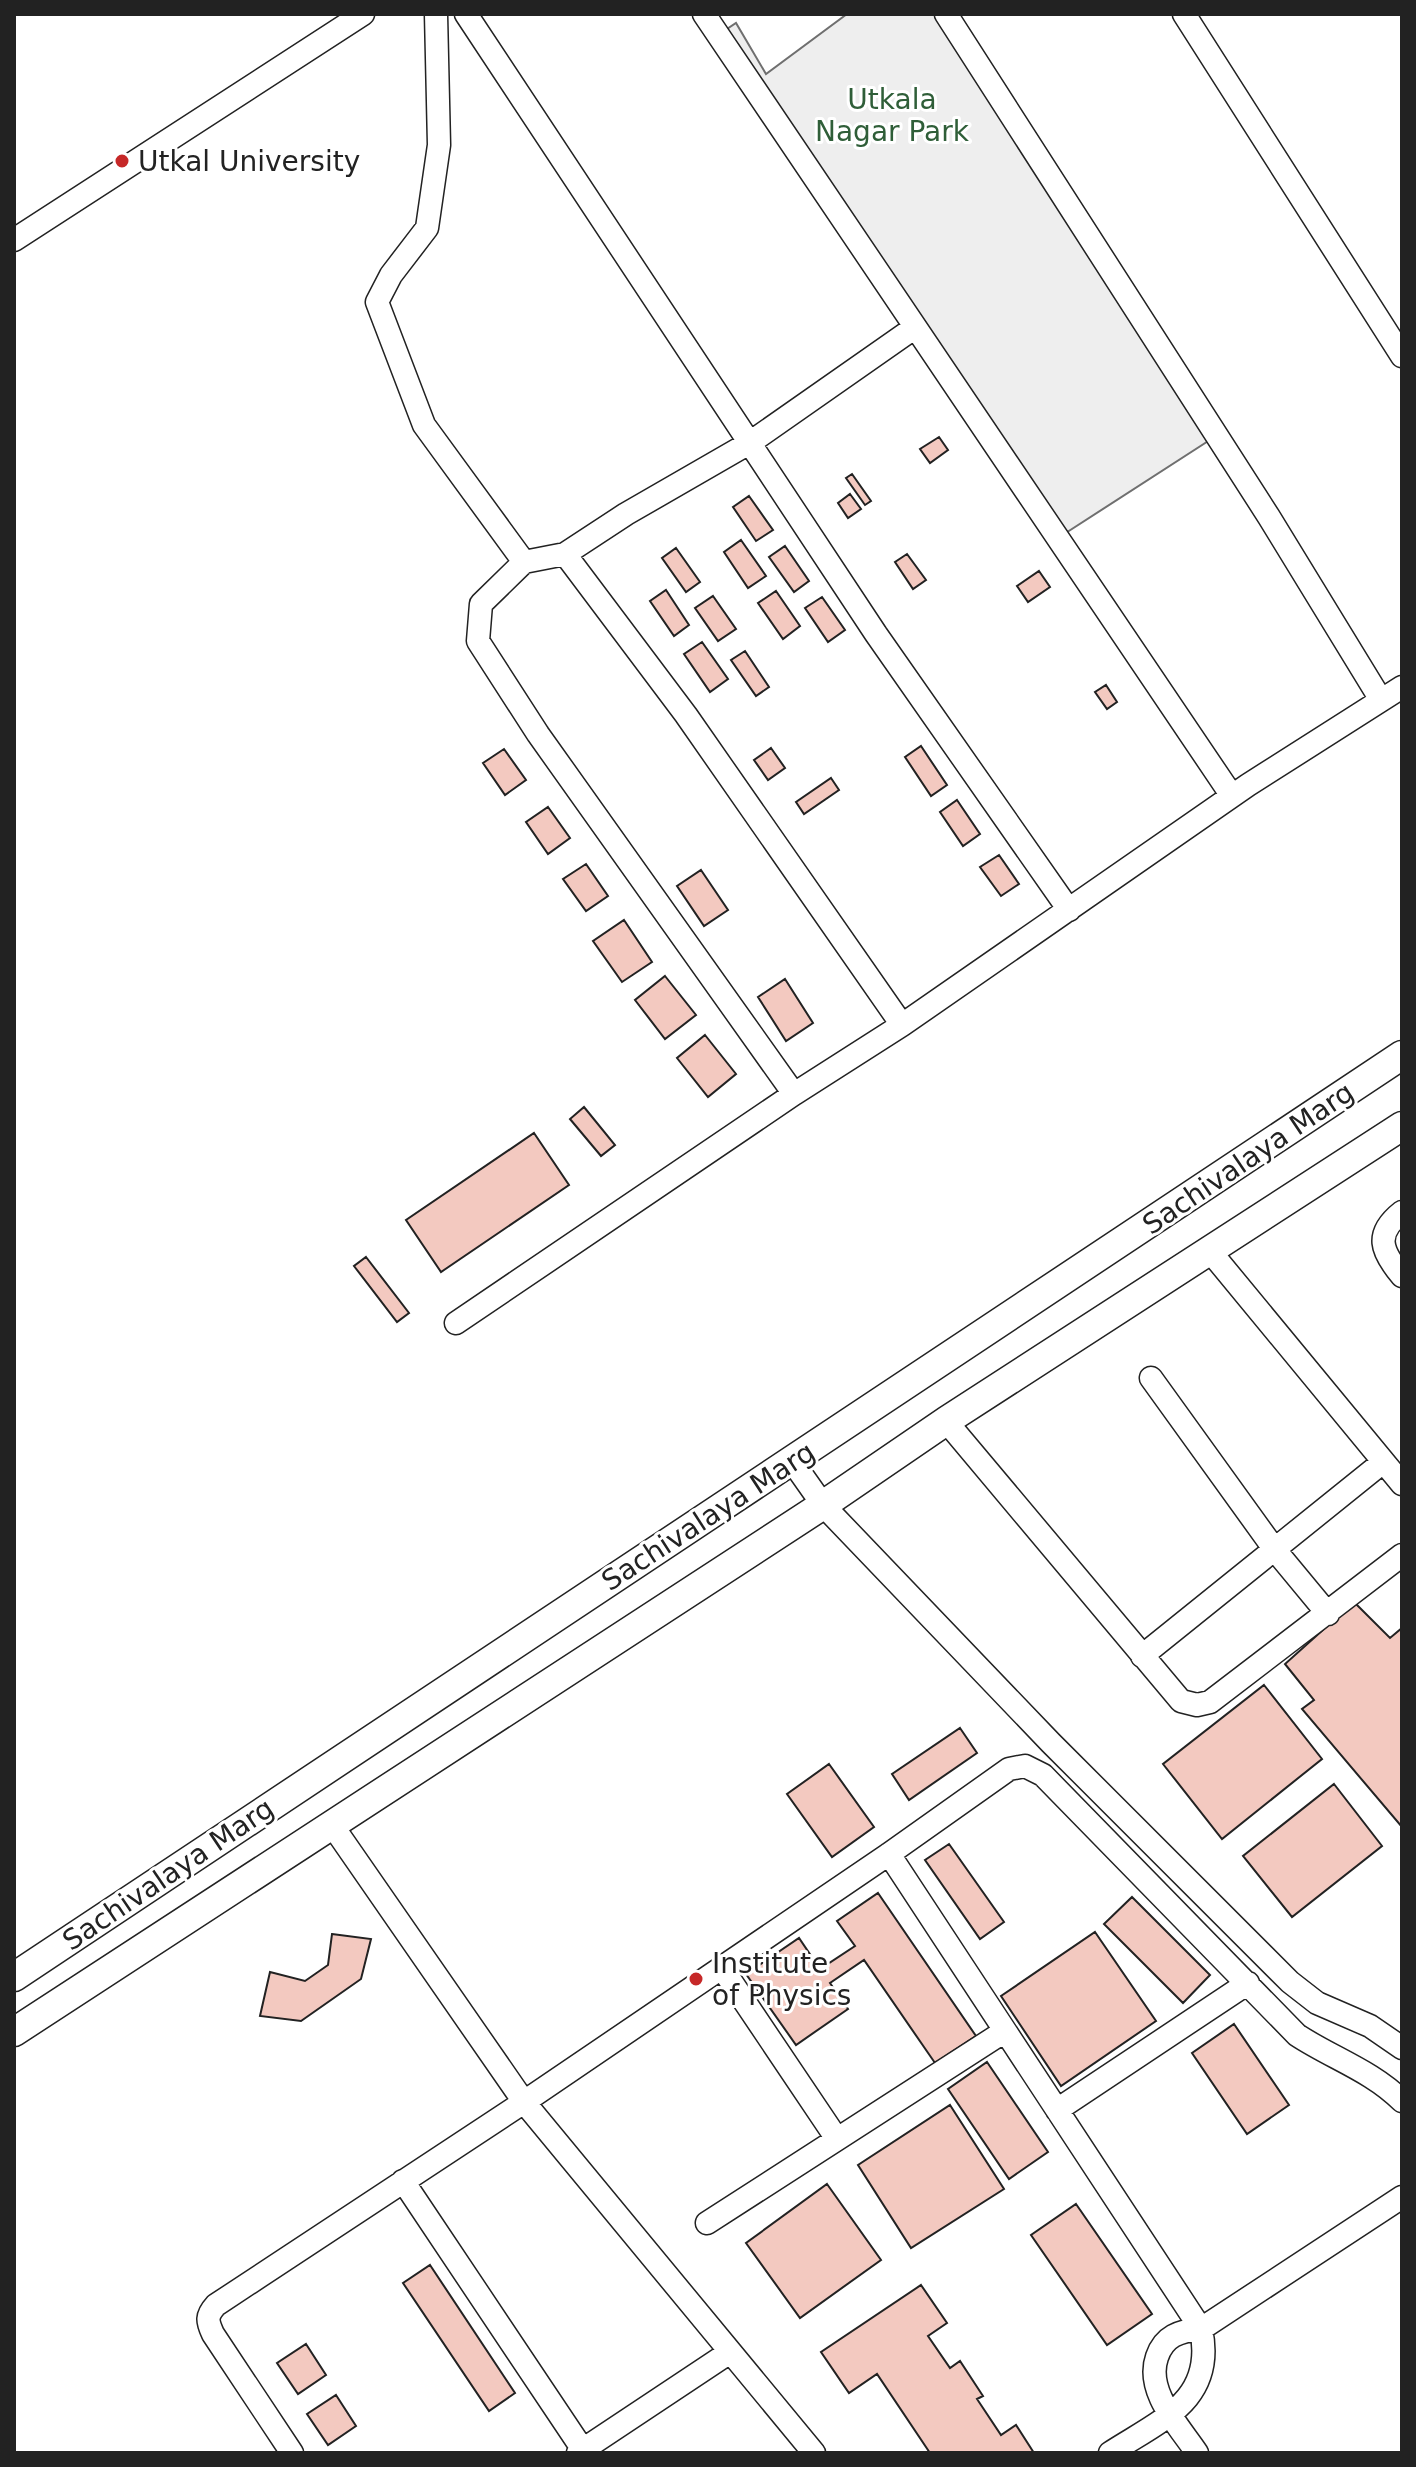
<svg xmlns="http://www.w3.org/2000/svg" width="1416" height="2467" font-family="'DejaVu Sans',sans-serif">
<style>
.green{fill:#eee;stroke:#6f6f6f;stroke-width:2}
.building{fill:#f3c9c0;stroke:#222;stroke-width:2}
.lines{fill:none;stroke-linecap:round;stroke-linejoin:round}
.minor-casing{stroke:#222;stroke-width:25}
.major-casing{stroke:#222;stroke-width:31}
.minor{stroke:#fff;stroke-width:22}
.major{stroke:#fff;stroke-width:28}
.poi-dot{fill:#c62828;stroke:#fff;stroke-width:3}
.labels{text-anchor:middle;stroke-width:6;stroke-linejoin:round;paint-order:stroke}
.park-label{font-size:28px;fill:#2f5e38;stroke:#fff}
.poi-label{font-size:28px;fill:#222;stroke:#fff;text-anchor:start}
.street-label{font-size:28px;fill:#222;stroke:#fff}
</style>
<rect width="100%" height="100%" fill="#fff"/>
<!-- green -->
<path class="green" d="M847 14H946L1216 436 1058 538 718 35 736 23 766 74Z"/>
<!-- building -->
<path class="building" d="M939 437 948 450 930 463 920 449Z
M852 474 871 501 865 505 846 478Z
M850 494 861 509 848 518 838 503Z
M749 496 773 530 756 541 733 507Z
M741 540 766 576 748 588 724 552Z
M785 546 809 581 794 592 769 557Z
M676 548 700 582 686 592 662 558Z
M907 554 926 580 913 589 895 562Z
M1039 571 1050 587 1028 602 1017 586Z
M666 590 689 625 674 636 650 601Z
M776 591 800 626 783 639 758 603Z
M713 596 736 629 718 641 695 608Z
M822 597 845 630 828 642 805 608Z
M702 642 728 679 710 692 684 654Z
M745 651 769 687 756 696 731 660Z
M1106 685 1117 702 1107 709 1095 692Z
M921 746 947 785 931 796 905 757Z
M771 748 785 768 768 780 754 760Z
M504 749 526 780 505 795 483 763Z
M831 778 839 790 804 814 796 802Z
M957 800 980 834 963 846 940 812Z
M548 807 570 838 548 854 526 822Z
M999 855 1019 884 1001 896 980 867Z
M586 864 608 896 586 911 563 879Z
M701 870 728 910 704 926 677 886Z
M624 920 652 962 622 982 593 941Z
M665 976 696 1015 665 1039 635 1000Z
M785 979 813 1023 786 1041 758 997Z
M705 1035 736 1074 708 1097 677 1058Z
M584 1107 615 1145 601 1156 570 1119Z
M534 1133 569 1185 441 1272 406 1220Z
M366 1257 409 1313 397 1322 354 1266Z
M1354 1602 1390 1638 1402 1628V1827L1302 1709 1314 1700 1285 1664Z
M1264 1685 1322 1759 1222 1839 1163 1764Z
M960 1728 977 1753 909 1800 892 1774Z
M829 1764 874 1827 832 1857 787 1794Z
M1334 1784 1382 1846 1292 1917 1243 1856Z
M949 1844 1004 1922 980 1939 925 1860Z
M878 1893 976 2036 935 2063 864 1960 830 1983 848 2009 796 2045 746 1974 799 1938 820 1969 855 1946 837 1921Z
M1132 1897 1210 1975 1183 2003 1104 1924Z
M1095 1932 1156 2021 1061 2086 1001 1996Z
M332 1934 371 1939 361 1979 301 2021 260 2016 270 1972 305 1981 328 1965Z
M1234 2024 1289 2105 1247 2134 1192 2053Z
M987 2062 1048 2152 1009 2179 948 2089Z
M950 2105 1004 2189 911 2248 858 2165Z
M827 2184 881 2260 800 2318 746 2243Z
M1076 2204 1152 2314 1107 2345 1031 2235Z
M430 2265 515 2393 489 2411 403 2283Z
M921 2285 947 2323 928 2336 950 2368 960 2361 983 2396 977 2399 1001 2435 1016 2425 1034 2453H930L877 2374 849 2393 821 2352Z
M306 2344 326 2375 298 2394 277 2363Z
M336 2395 356 2426 328 2445 307 2414Z"/>
<g class="lines">
<!-- minor casing -->
<g class="minor-casing">
<path id="minor" d="M436 14 439 145 427 228 391 275 377 302 424 425 524 562 565 554 686 715 902 1025 1248 785 1402 687
M466 14 876 634 1069 910
M704 14 1232 796
M946 14 1269 517 1381 700
M1184 14 1402 356
M14 240 363 14
M565 554 626 514 751 442 914 328
M524 562 481 604 478 641 538 734 794 1094 902 1025
M1402 1212C1374 1234 1381 1251 1402 1276
M1209 1250 1402 1484
M456 1323 794 1094
M1151 1378 1275 1550 1328 1614
M946 1421 1181 1701 1197 1705 1210 1702 1402 1555
M792 1461 823 1505 1051 1743 1290 1982 1317 2003 1370 2026 1402 2048
M1142 1656 1383 1462
M332 1825 524 2102 814 2453
M889 1854 1201 2329C1216 2400 1161 2420 1110 2453
M722 1968 837 2139
M1057 2110 1248 1983
M403 2181 585 2453
M707 2223 1005 2031
M292 2453 213 2334C207 2321 206 2316 216 2305L524 2102 889 1854 1009 1769 1025 1766 1043 1775 1297 2035C1332 2058 1372 2071 1402 2101
M578 2453 730 2352
M1197 2453C1179 2426 1145 2391 1157 2357 1164 2336 1179 2331 1201 2329L1402 2197"/>
</g>
<!-- major casing -->
<g class="major-casing">
<path id="major" d="M14 1977 1402 1055
M14 2032 823 1505 946 1421 1402 1126"/>
</g>
<!-- minor -->
<use href="#minor" class="minor"/>
<!-- major -->
<use href="#major" class="major"/>
</g>
<!-- markers -->
<g class="poi-dot">
<circle cx="122" cy="161" r="8"/>
<circle cx="696" cy="1979" r="8"/>
</g>
<g class="labels">
<!-- park labels -->
<g class="park-label">
<text x="892" y="109">Utkala<tspan x="892" dy="32">Nagar Park</tspan></text>
</g>
<!-- poi labels -->
<g class="poi-label">
<text x="138" y="171">Utkal University</text>
<text x="712" y="1973">Institute<tspan x="712" dy="32">of Physics</tspan></text>
</g>
<!-- street labels -->
<g class="street-label">
<text transform="translate(1248 1158) rotate(-34)" y="10">Sachivalaya Marg</text>
<text transform="translate(708 1516) rotate(-33)" y="10">Sachivalaya Marg</text>
<text transform="translate(168 1874) rotate(-34)" y="10">Sachivalaya Marg</text>
</g>
</g>
<!-- border -->
<rect width="1416" height="2467" fill="none" stroke="#222222" stroke-width="32"/>
</svg>
